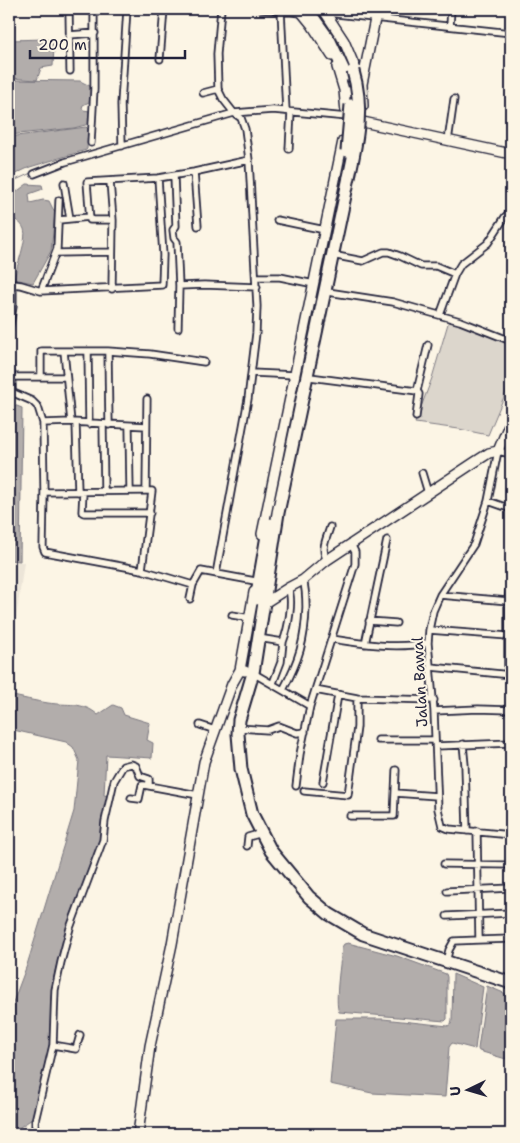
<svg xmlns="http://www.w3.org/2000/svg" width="520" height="1143" font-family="'Shantell Sans',sans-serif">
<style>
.built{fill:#ece5d8}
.green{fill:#dcd6cc;stroke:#7f7c84}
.water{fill:#b2adab;stroke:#78757e}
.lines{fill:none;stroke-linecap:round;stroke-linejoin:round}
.stream{stroke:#78757e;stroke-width:1}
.street-casing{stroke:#22223b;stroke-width:9}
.secondary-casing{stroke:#22223b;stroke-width:12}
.highway-casing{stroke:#22223b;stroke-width:15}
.street{stroke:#fcf5e5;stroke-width:5.5}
.secondary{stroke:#fcf5e5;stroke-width:9}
.highway{stroke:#fcf5e5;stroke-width:11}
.highway-bridge-casing{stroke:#22223b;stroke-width:15;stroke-linecap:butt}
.highway-bridge{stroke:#fcf5e5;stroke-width:11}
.labels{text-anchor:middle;stroke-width:4;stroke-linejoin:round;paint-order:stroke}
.street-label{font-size:15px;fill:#22223b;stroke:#fcf5e5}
</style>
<rect width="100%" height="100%" fill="#fcf5e5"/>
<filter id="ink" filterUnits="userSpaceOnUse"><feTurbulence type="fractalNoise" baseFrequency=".02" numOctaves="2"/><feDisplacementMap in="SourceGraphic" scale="10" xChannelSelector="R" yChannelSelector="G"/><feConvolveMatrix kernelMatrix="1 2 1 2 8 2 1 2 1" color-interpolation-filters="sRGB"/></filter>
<g filter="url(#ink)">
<!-- built -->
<path class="built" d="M9 562H24L16 619 9 617Z"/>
<!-- green -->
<path class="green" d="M449 320 511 339V380L488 435 459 429 415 423 432 378Z"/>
<!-- water -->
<path class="water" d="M45 39 49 40 54 46 53 66 41 68 37 80 9 78V40Z
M9 80 80 81 90 86 91 101 83 105 82 108 83 110 90 111 89 124 74 128 9 135Z
M86 127 88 129 87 149 86 150 30 167 9 177V137Z
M27 184 42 185 43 189 29 194 30 203 43 200 49 201 55 213 51 251 33 283 14 279C16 268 28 238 24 229 21 222 14 219 9 216V194L15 193Z
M9 403 22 408 20 561 9 560Z
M9 695C22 698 35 701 48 703 68 706 82 701 98 715L113 705 121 708 124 715 150 723 147 740 153 743 152 758 106 755 104 795 108 796 102 821 101 838 68 926 55 971 51 999 50 1042 32 1119 20 1127 15 1134H9V1013L27 965 74 811 79 760 73 747 66 742 9 729Z
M348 943 397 956 446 974 447 977V1019L445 1021 339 1012C334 1003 341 960 342 947L344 944Z
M453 974 483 987 475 1049 452 1043 449 1047 445 1097 372 1093 330 1084 336 1019H383L448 1026 451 1024 452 1020Z
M487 986 511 996C511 1010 514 1049 506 1059L479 1051 478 1049Z"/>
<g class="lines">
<!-- stream -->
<path class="stream" d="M327 112 343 113
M215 115 228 111
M9 183 40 169"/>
<!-- street casing -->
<g class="street-casing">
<path id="street" d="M69 9 70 71
M261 9 301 13
M281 10 286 111
M327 13 511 33
M450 26 451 9
M69 35 95 33
M160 59 164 9
M203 93 218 89
M448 141 454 99
M91 143 94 89V9
M122 146 121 104 127 9
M289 149 291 112
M194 172 198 226
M34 174 65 162 234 113 273 110 347 117
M174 176 176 226 173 230 174 238 177 242 179 286 178 328
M158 178 194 172 249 160
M110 181 113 220 112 289
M64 183 70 219
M59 220 90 217
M277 220 325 230
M57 253 112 252
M337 256 363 261 383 252H389L400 256 421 266H436L455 274
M256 277H280L314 284
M9 284H13V307L9 330
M13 284 21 285 41 291 162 285 163 255 158 178 87 182 90 220H113
M179 286 204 285 257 287
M41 291 57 249 59 200
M328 292 393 302 460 321 511 341
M440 315 455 274 461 264 488 243 505 217 511 211
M64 351 71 422
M88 351 89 424
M108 351 109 425
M9 363 12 377V391
M252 373 295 375
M12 377H66
M41 377V351H108L150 354 204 362
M310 377 417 391 428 345
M9 391 32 401 38 407 43 423 44 492 43 547 45 552 142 570 193 585 201 571 255 581
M416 417 419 394 417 391
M43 423 71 422 146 426
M76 423 78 492
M103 425 104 492
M129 426 130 491
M511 454 498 451 488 501 474 544 440 595 433 611 429 630 428 643 434 711 438 809 442 826 449 829 511 835
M422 473 428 493
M44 492 146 491 147 399
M83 492 82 512 84 513H150
M488 501 511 509
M327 560C320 549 327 538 330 527
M142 570 152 491H146
M216 574 248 399 256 333 257 306 249 160 245 129 241 118 234 113 223 99 218 89 217 54 221 9
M440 595 508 601
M190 599 193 585
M232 615 250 618
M369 621 396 623
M429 630 508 636
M258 638 283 642C288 629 294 600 288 588
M332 639C363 644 396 649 428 643
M365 644 387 540
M431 667 511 675
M253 673 310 706
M508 675V601L511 574
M273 683 281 662 283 642
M283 690C299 660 305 641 306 607 306 598 306 589 303 580
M315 690 357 698 434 700
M434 711 478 709 511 710
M200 725 215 730
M238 728 268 730 279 726 297 733 305 732
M378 740H435
M463 744 465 765 467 831
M436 746 511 743
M323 782 338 695
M296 786 300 754 310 706 355 564V552L351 544
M304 791 348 795 357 727V698
M395 793 437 796
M131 798 139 799 142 785H144L198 795
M350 816H394L396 770
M477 831 479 940 511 939
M247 846 248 837 262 833
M444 864 511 865
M447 891 511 888
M447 916 511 913
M446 962 449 950 454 941 479 940
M53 1045 76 1049 80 1035
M35 1134V1121L53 1045 55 990 61 962 70 928 103 840 105 821 114 781 123 766 131 764 136 766 140 776 149 779V786"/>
</g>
<!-- secondary casing -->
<g class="secondary-casing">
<path id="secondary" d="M299 9 312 25 332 56
M323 9 344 41 362 84 345 95
M337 67 344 90 346 113
M363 106 362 84 377 9
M363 122 511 154
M262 534 343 141
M263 604 288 588 303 580 327 560 475 462 489 453 498 451 511 420
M240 670 254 592
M138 1134 150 1046 172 944 204 762 232 684 240 670 245 671"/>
</g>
<!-- highway casing -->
<g class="highway-casing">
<path id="highway" d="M307 9 330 41 346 75
M349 177 278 513 253 673 239 720 238 734 241 769 252 814 271 851 309 897 329 914 363 934 511 983
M256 599 269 524"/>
</g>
<!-- street -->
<use href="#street" class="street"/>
<!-- secondary -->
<use href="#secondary" class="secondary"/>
<!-- highway -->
<use href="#highway" class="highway"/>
<!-- highway-bridge casing -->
<g class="highway-bridge-casing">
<path id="highway-bridge" d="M347 151 351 105
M349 177C357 141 364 107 353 71"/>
</g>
<!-- highway-bridge -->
<use href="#highway-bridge" class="highway-bridge"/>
</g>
</g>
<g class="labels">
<!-- street labels -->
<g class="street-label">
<text transform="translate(420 682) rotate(-93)" y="5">Jalan Bawal</text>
</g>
</g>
<!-- margin -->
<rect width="520" height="1143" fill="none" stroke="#fcf5e5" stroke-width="30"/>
<rect x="15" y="15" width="490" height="1113" fill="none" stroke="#22223b" stroke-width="2" filter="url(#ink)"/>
<!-- north arrow -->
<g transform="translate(468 1090) rotate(265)" stroke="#fcf5e5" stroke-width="4" paint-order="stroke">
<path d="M0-4L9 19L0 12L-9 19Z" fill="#22223b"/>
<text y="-8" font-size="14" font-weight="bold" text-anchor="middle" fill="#22223b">U</text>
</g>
<!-- scale -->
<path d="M30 50v8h155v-8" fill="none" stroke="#22223b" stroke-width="2.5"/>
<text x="38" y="50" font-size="15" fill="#22223b" stroke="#fcf5e5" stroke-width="4" paint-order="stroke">200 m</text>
</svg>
